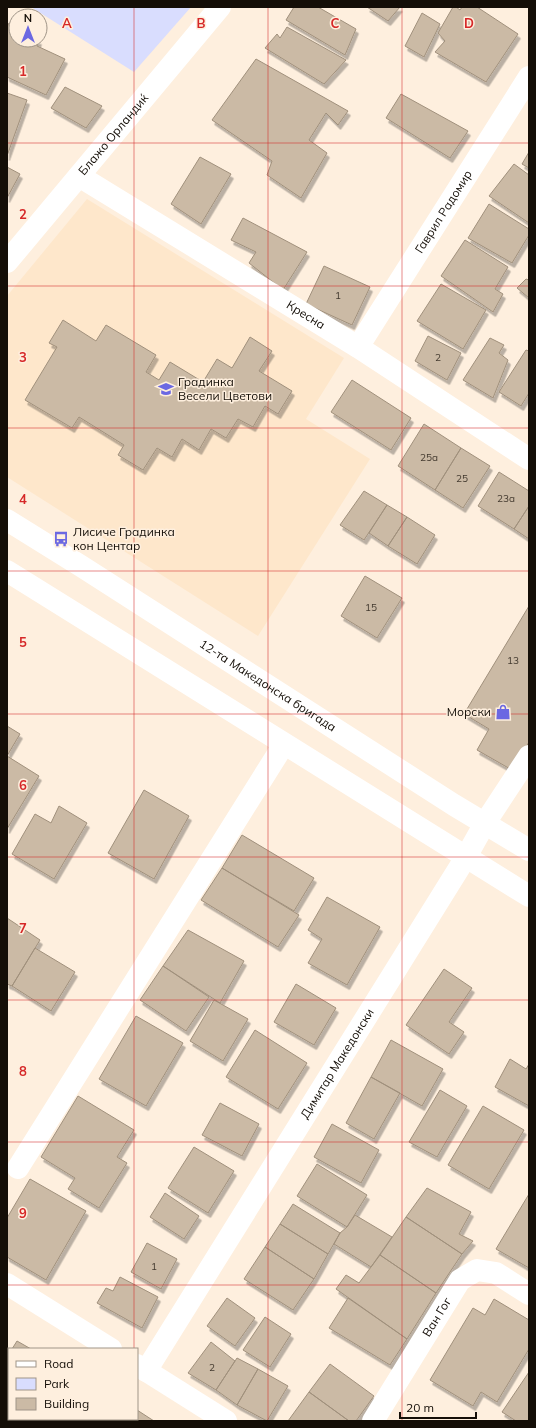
<svg xmlns="http://www.w3.org/2000/svg" width="536" height="1428" font-family="Mulish,sans-serif">
<style>
.built{fill:#fee7cb}
.green{fill:#d9ddfe}
.building{fill:#cbbaa5;stroke:#a0907c;filter:url(#shadow)}
.lines{fill:none;stroke-linecap:round;stroke-linejoin:round}
.minor{stroke:#fff;stroke-width:22}
.tertiary{stroke:#fff;stroke-width:22}
.grid{fill:none;stroke:#d62828;stroke-width:1;stroke-opacity:0.55}
.labels{text-anchor:middle;stroke-width:3;stroke-linejoin:round;paint-order:stroke}
.number-label{font-size:10px;fill:#42392e}
.street-label{font-size:12px;fill:#140e07;stroke:#feefde}
.poi-label{font-size:12px;fill:#140e07;stroke:#feefde;text-anchor:start}
.grid-label{font-size:13px;text-anchor:middle;font-weight:bold;fill:#d62828;stroke:#feefde;stroke-width:3;stroke-linejoin:round;paint-order:stroke}
</style>
<defs>
<filter id="shadow"><feDropShadow dx="2.5" dy="4.5" stdDeviation="0" flood-color="#0004"/></filter>
</defs>
<rect width="100%" height="100%" fill="#feefde"/>
<!-- built -->
<path class="built" d="M87 199 344 358 306 419 370 459 258 636 7 477V296Z"/>
<!-- green -->
<path class="green" d="M31 7H191L134 72Z"/>
<!-- building -->
<path class="building" d="M294 7H318L356 29 345 55 286 20Z
M367 7H400L388 21Z
M453 7H456L460 10 462 7H477L518 34 486 82 435 52 445 41 438 33Z
M422 13 440 24 424 57 405 46Z
M9 23 16 25V40H39L37 46 65 59 46 95 7 77V27Z
M287 27 346 60 324 84 265 48 277 34 280 38Z
M256 59 348 111 338 125 326 113 309 140 327 153 301 198 267 175 272 161 212 120Z
M65 87 102 106 86 128 51 108Z
M7 93 27 100 7 156Z
M401 94 468 131 450 158 386 118Z
M529 152V168L522 164Z
M200 157 231 174 201 224 171 204Z
M514 164 529 175V223L489 196Z
M7 167 20 174 7 198Z
M489 204 529 229V235L512 263 468 238Z
M243 218 307 252 283 290 249 263 256 252 231 240Z
M465 240 508 267 495 289 503 294 493 312 441 276Z
M324 266 370 287 352 325 306 304Z
M526 279 529 280V298L517 288Z
M441 284 486 310 463 349 417 321Z
M63 320 96 341 106 325 156 355 146 372 159 380 170 362 203 382 217 359 232 368 250 337 272 351 259 371 292 391 278 414 265 406 253 427 238 419 226 438 211 429 199 450 182 439 172 457 157 448 143 470 118 455 124 445 79 417 72 428 25 400 57 347 49 343Z
M428 336 461 353 447 380 415 361Z
M490 338 504 345 499 353 508 360 493 398 463 380Z
M526 350 529 351V393L521 406 499 392Z
M352 380 411 418 391 450 331 412Z
M424 424 461 448 435 490 398 466Z
M461 448 490 466 463 508 435 490Z
M499 472 529 491V506L514 529 478 506Z
M364 491 387 505 364 540 340 525Z
M387 505 407 517 388 546 369 533Z
M529 506V539L514 529Z
M407 517 435 535 417 564 388 546Z
M365 576 402 598 377 638 341 616Z
M529 606V742L512 770 477 750 489 729 464 714Z
M7 726 20 734 7 756 39 776 7 829Z
M144 790 189 816 154 879 108 853Z
M59 806 87 823 54 879 12 854 35 814 51 823Z
M242 835 314 878 294 911 222 868Z
M222 868 299 915 278 947 201 900Z
M327 897 380 927 347 985 308 963 322 939 308 930Z
M7 918 40 940 12 986 7 984Z
M188 930 244 961 220 1003 163 966Z
M35 948 75 972 51 1011 12 986Z
M163 966 209 997 186 1031 140 1000Z
M444 969 472 988 449 1022 464 1032 449 1054 406 1025Z
M296 984 336 1008 314 1045 274 1022Z
M214 1000 248 1019 223 1061 190 1041Z
M136 1016 183 1043 146 1106 99 1079Z
M255 1030 307 1063 278 1109 226 1077Z
M391 1040 443 1069 422 1106 371 1077Z
M510 1059 526 1069 529 1064V1106L495 1087Z
M371 1077 400 1093 374 1139 346 1123Z
M440 1090 467 1106 437 1157 409 1142Z
M78 1096 134 1130 117 1157 127 1163 99 1208 68 1189 75 1178 41 1157Z
M220 1103 259 1124 242 1156 202 1135Z
M483 1106 524 1130 489 1189 448 1165Z
M332 1124 379 1150 361 1183 314 1157Z
M194 1147 234 1171 208 1213 168 1188Z
M317 1164 367 1195 347 1227 297 1196Z
M30 1179 86 1211 46 1280 7 1257V1218Z
M427 1188 471 1212 459 1234 473 1241 462 1254 406 1217Z
M165 1193 199 1216 184 1239 150 1217Z
M529 1194V1268L496 1249Z
M293 1204 340 1233 328 1254 280 1224Z
M355 1215 392 1237 371 1267 334 1244 340 1233 347 1227Z
M406 1217 462 1254 436 1293 380 1255Z
M280 1224 328 1254 314 1279 265 1247Z
M147 1243 177 1259 161 1289 131 1272Z
M265 1247 314 1279 293 1310 244 1279Z
M380 1255 436 1293 407 1339 336 1289 346 1275 359 1283Z
M120 1277 158 1297 142 1328 97 1303 106 1288 113 1291Z
M227 1298 255 1318 235 1346 207 1326Z
M348 1298 407 1339 390 1365 329 1328Z
M494 1299 529 1320V1349L497 1402 481 1392 473 1406 430 1380 473 1308 485 1315Z
M265 1317 291 1334 270 1367 243 1350Z
M17 1341 31 1349H12Z
M211 1342 235 1361 216 1390 188 1373Z
M9 1354V1392L7 1391V1358Z
M237 1358 258 1369 237 1405 216 1390Z
M330 1364 374 1396 356 1421H349L309 1392Z
M258 1369 288 1386 267 1421 237 1405Z
M529 1372V1421H516L502 1412Z
M309 1392 349 1421H288Z
M137 1410 154 1421H76L77 1419H137Z"/>
<g class="lines">
<!-- minor -->
<g class="minor">
<path id="s1" d="M79 176 358 347 529 459"/>
<path id="s2" d="M7 262 220 7"/>
<path id="s3" d="M358 347 529 77"/>
<path d="M18 1168 284 744"/>
<path d="M7 1284 111 1349"/>
<path d="M137 1365 226 1421"/>
<path id="s4" d="M146 1371 466 857 485 823 529 756"/>
<path id="s5" d="M373 1421 460 1280 477 1270 496 1273 529 1294"/>
</g>
<!-- tertiary -->
<g class="tertiary">
<path id="s6" d="M7 520 81 566 454 805 529 850"/>
<path d="M7 571 529 896"/>
</g>
</g>
<!-- grid -->
<path class="grid" d="M134 7V1349M268 7V1421M402 7V1421M7 143H529M7 286H529M7 428H529M7 571H529M7 714H529M7 857H529M7 1000H529M7 1142H529M7 1285H529M134 1419V1421"/>
<!-- icons -->
<defs>
<g id="school-bare" transform="scale(1.2)"><path d="M0-5L7-2L0 1L-7-2ZM-4 1L0 2.5L4 1V4Q0 6-4 4Z" fill="#6b68e2" stroke="#feefde" stroke-width="2.5" paint-order="stroke"/></g>
<g id="bus-bare" transform="scale(1.2)"><path d="M-5-6H5V4H4V6H2V4H-2V6H-4V4H-5ZM-3.5-4V0h7V-4ZM-3.5 1.2v1.5H-2V1.2ZM2 1.2v1.5H3.5V1.2Z" fill="#6b68e2" stroke="#feefde" stroke-width="2.5" paint-order="stroke"/></g>
<g id="shop-bare" transform="scale(1.2)"><path d="M-5-2.5h2.3a2.7 3.5 0 0 1 5.4 0H5L5.5 6h-11ZM-1.5-2.5h3a1.5 2.3 0 0 0-3 0Z" fill="#6b68e2" stroke="#feefde" stroke-width="2.5" paint-order="stroke"/></g>
</defs>
<g fill-rule="evenodd">
<use href="#school-bare" x="166" y="389"/>
<use href="#bus-bare" x="61" y="539"/>
<use href="#shop-bare" x="503" y="712"/>
</g>
<g class="labels">
<!-- number labels -->
<g class="number-label">
<text x="338" y="299">1</text>
<text x="438" y="361">2</text>
<text x="429" y="461">25a</text>
<text x="462" y="482">25</text>
<text x="506" y="502">23a</text>
<text x="371" y="611">15</text>
<text x="513" y="664">13</text>
<text x="154" y="1270">1</text>
<text x="212" y="1371">2</text>
</g>
<!-- street labels -->
<g class="street-label">
<text dy="4" stroke="none"><textPath href="#s2" startOffset="166">Блажо Орландиќ</textPath></text>
<text dy="4" stroke="none"><textPath href="#s3" startOffset="160">Гаврил Радомир</textPath></text>
<text dy="4" stroke="none"><textPath href="#s1" startOffset="266">Кресна</textPath></text>
<text dy="4" stroke="none"><textPath href="#s6" startOffset="309">12-та Македонска бригада</textPath></text>
<text dy="4" stroke="none"><textPath href="#s4" startOffset="362">Димитар Македонски</textPath></text>
<text dy="4" stroke="none"><textPath href="#s5" startOffset="122">Ван Гог</textPath></text>
</g>
<!-- poi labels -->
<g class="poi-label">
<text x="178" y="386">Градинка<tspan x="178" dy="14">Весели Цветови</tspan></text>
<text x="73" y="536">Лисиче Градинка<tspan x="73" dy="14">кон Центар</tspan></text>
<text x="491" y="716" text-anchor="end">Морски</text>
</g>
</g>
<g class="grid-label">
<text x="67" y="28">A</text>
<text x="201" y="28">B</text>
<text x="335" y="28">C</text>
<text x="469" y="28">D</text>
<text x="23" y="76">1</text>
<text x="23" y="219">2</text>
<text x="23" y="362">3</text>
<text x="23" y="504">4</text>
<text x="23" y="647">5</text>
<text x="23" y="790">6</text>
<text x="23" y="933">7</text>
<text x="23" y="1076">8</text>
<text x="23" y="1218">9</text>
</g>
<!-- border -->
<rect width="536" height="1428" fill="none" stroke="#140e07" stroke-width="16"/>
<!-- legend -->
<rect x="8" y="1348" width="130" height="72" fill="#feefde" stroke="#a09588"/>
<rect x="16" y="1361" width="20" height="6" fill="#ffffff" stroke="#a09588"/>
<text x="44" y="1368" font-size="12" fill="#140e07">Road</text>
<rect x="16" y="1378" width="20" height="12" fill="#d9ddfe" stroke="#a09588"/>
<text x="44" y="1388" font-size="12" fill="#140e07">Park</text>
<rect x="16" y="1398" width="20" height="12" fill="#cbbaa5" stroke="#a09588"/>
<text x="44" y="1408" font-size="12" fill="#140e07">Building</text>
<!-- north arrow -->
<g transform="translate(28 28)"><circle r="19" fill="#feefde" stroke="#a09588"/>
<path d="M0-3L7 15L0 10L-7 15Z" fill="#6b68e2"/>
<text y="-6" font-size="11" font-weight="bold" text-anchor="middle" fill="#140e07">N</text>
</g>
<!-- scale -->
<path d="M400 1412v6h76v-6" fill="none" stroke="#140e07" stroke-width="2"/>
<text x="406" y="1412" font-size="12" fill="#140e07" stroke="#feefde" stroke-width="3" paint-order="stroke">20 m</text>
</svg>
